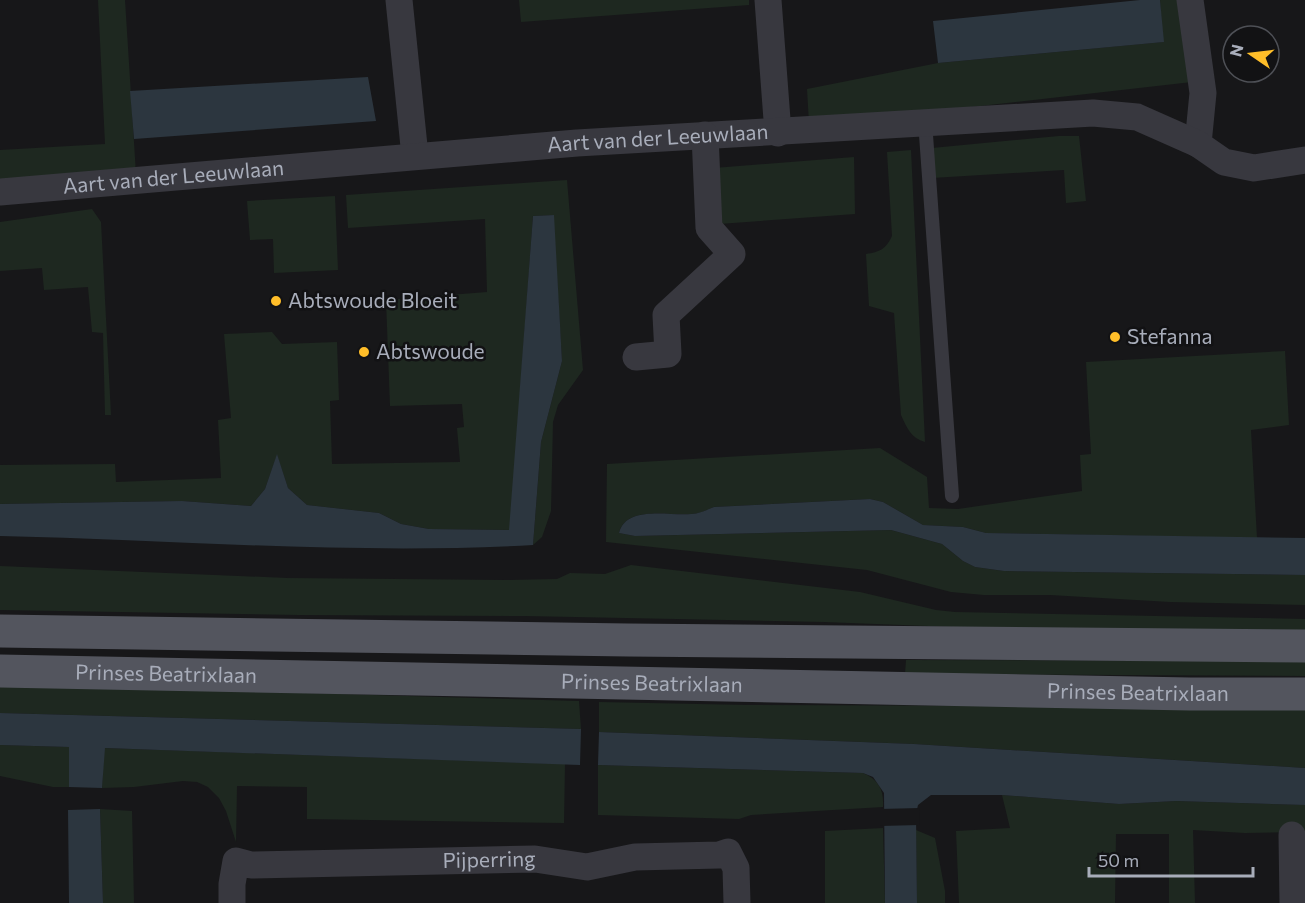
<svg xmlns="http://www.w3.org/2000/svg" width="1305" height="903" font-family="Commissioner,sans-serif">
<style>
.green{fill:#1e2820}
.water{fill:#2c363f}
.pier{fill:#171719}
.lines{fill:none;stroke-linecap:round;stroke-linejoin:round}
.lane{stroke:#38383f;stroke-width:14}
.street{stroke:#38383f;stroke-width:27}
.primary{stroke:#53555e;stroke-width:33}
.poi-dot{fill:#ffbe29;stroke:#121214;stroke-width:2}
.labels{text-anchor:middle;stroke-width:5;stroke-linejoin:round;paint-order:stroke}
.street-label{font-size:21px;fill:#a8adba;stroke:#121214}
.poi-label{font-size:21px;fill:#a8adba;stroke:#121214;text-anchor:start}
</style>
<rect width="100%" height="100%" fill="#171719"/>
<!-- green -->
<path class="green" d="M98 0H125L136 174 0 188V150L105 144Z
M519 0H749V5L521 22Z
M1160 0H1179L1192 82 891 116 809 123 807 89 938 63 1163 42Z
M1059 136H1079L1086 201 1066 203 1064 170 932 178V148Z
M911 150 925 442C911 438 907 428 901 415L894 313 869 306 866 254C880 252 886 249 892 236L887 152Z
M854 157 855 214 719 224 714 168Z
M567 180 583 370 558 405 553 422 551 511 542 537 533 545 541 442 562 361 553 215 533 216 510 530 429 529 401 524 379 513 307 505 288 488 277 455 265 489 251 506 182 501 0 504V465L115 464 116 482 221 478 218 420 231 418 224 334 272 332 282 344 337 342 339 400 330 401 332 464 460 462 457 428 464 427 462 404 390 406 386 300 487 292 485 219 348 228 346 195Z
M335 196 338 270 274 273 273 239 250 240 247 201Z
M92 209 101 222 111 415H105L103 333 92 332 88 287 44 290 42 268 0 271V222Z
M1285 351 1289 425 1251 430 1257 538 986 533 963 527 923 525 883 502 870 499 714 507C707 510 699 514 691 514 669 516 626 505 619 533L635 536 891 530 942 544 963 561 975 567 1004 571 1305 575V605L1170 602 1050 595H984L951 592 867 570 606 542 607 464 880 448 927 477 929 508 958 509 1082 491 1080 455 1091 454 1086 362Z
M631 565 860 592 936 610 955 612 1305 619V632L1028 630 824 622 524 616 299 615 0 610V566L287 578 505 580 557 579 570 573 605 574Z
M906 660 1305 661V676L905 674Z
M0 684 579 701 581 729 0 713Z
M599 702 748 705 1305 707V768L914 744 599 732Z
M0 745 69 747V787H53L0 776Z
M104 748 565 764 564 823 307 819V787L237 786 236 842 226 811 219 798 208 787 197 782 183 781 134 787 102 788Z
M598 765 863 773C879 780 884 790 883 807L751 815 739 819 598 815Z
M1002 795 1119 804 1176 801 1305 805V832L1245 833 1193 830 1195 903H1169V834H1116L1115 903H959L956 831 1010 828Z
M100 809 132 811 134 903H103Z
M883 828 885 903H825V831Z
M916 830 935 838 945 891V903H917Z"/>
<!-- water -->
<path class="water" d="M1140 0H1160L1164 42 938 63 933 21Z
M368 77 376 121 134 139 130 91Z
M554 215 562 361 541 442 533 545C355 555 177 540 0 536V504L182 501 251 506 265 489 277 454 288 488 307 505 379 513 401 524 429 529 509 530 533 216Z
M870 499 883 502 923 525 963 527 986 533 1305 538V575L1004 571 975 567 963 561 942 544 891 530 635 536 619 533C626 505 669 516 691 514 699 514 706 510 714 507Z
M0 713 581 729 580 765 105 748 102 788 69 787V747L0 745Z
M599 732 914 744 1305 768V805L1176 801 1119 804 1002 795H931L918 805 916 814 917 903H885L884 793 873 777 863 773 598 765Z
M100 809 103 903H69L68 810Z"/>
<!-- pier -->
<path class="pier" d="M920 808 919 825 880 826V809Z"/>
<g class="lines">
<!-- lane -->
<path class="lane" d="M925 121 952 496"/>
<!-- street -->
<g class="street">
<path d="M399 0 415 156"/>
<path d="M768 0 778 133"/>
<path d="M1190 0 1203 93 1198 144"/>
<path id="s1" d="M0 192 577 143 1093 113 1137 117 1198 144 1224 162 1254 168 1305 160"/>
<path d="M636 357 668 354 666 315 732 254 709 228 705 135"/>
<path d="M1292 835 1293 903"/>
<path id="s2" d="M232 903V884L236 861 251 865 535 859 587 867 635 857 719 855 728 852 736 868 737 903"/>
</g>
<!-- primary -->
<g class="primary">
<path d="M0 631 628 640 1305 646"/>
<path id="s3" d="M0 671 1190 694H1305"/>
</g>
</g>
<!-- markers -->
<g class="poi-dot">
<circle cx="276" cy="301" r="6"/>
<circle cx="1115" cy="337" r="6"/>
<circle cx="364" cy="352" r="6"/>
</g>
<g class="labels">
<!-- street labels -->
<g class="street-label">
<text dy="7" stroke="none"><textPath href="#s1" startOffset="660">Aart van der Leeuwlaan</textPath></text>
<text dy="7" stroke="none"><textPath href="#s1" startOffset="174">Aart van der Leeuwlaan</textPath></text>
<text dy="7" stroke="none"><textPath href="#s3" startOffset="166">Prinses Beatrixlaan</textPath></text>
<text dy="7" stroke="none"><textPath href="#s3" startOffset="652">Prinses Beatrixlaan</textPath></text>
<text dy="7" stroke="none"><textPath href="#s3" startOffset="1138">Prinses Beatrixlaan</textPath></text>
<text dy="7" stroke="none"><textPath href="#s2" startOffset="296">Pijperring</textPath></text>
</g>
<!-- poi labels -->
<g class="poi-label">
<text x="288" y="308">Abtswoude Bloeit</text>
<text x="1127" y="344">Stefanna</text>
<text x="376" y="359">Abtswoude</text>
</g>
</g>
<!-- north arrow -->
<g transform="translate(1251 54) rotate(284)"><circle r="28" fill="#121214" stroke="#4e5056" stroke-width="1.5"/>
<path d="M0-4.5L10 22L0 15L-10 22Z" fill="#ffbe29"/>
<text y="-9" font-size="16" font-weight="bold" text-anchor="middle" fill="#a8adba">N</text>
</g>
<!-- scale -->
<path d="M1089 867v9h164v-9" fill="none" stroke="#a8adba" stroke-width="3"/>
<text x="1098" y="867" font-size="18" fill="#a8adba" stroke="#121214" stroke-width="4.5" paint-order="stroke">50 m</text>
</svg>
